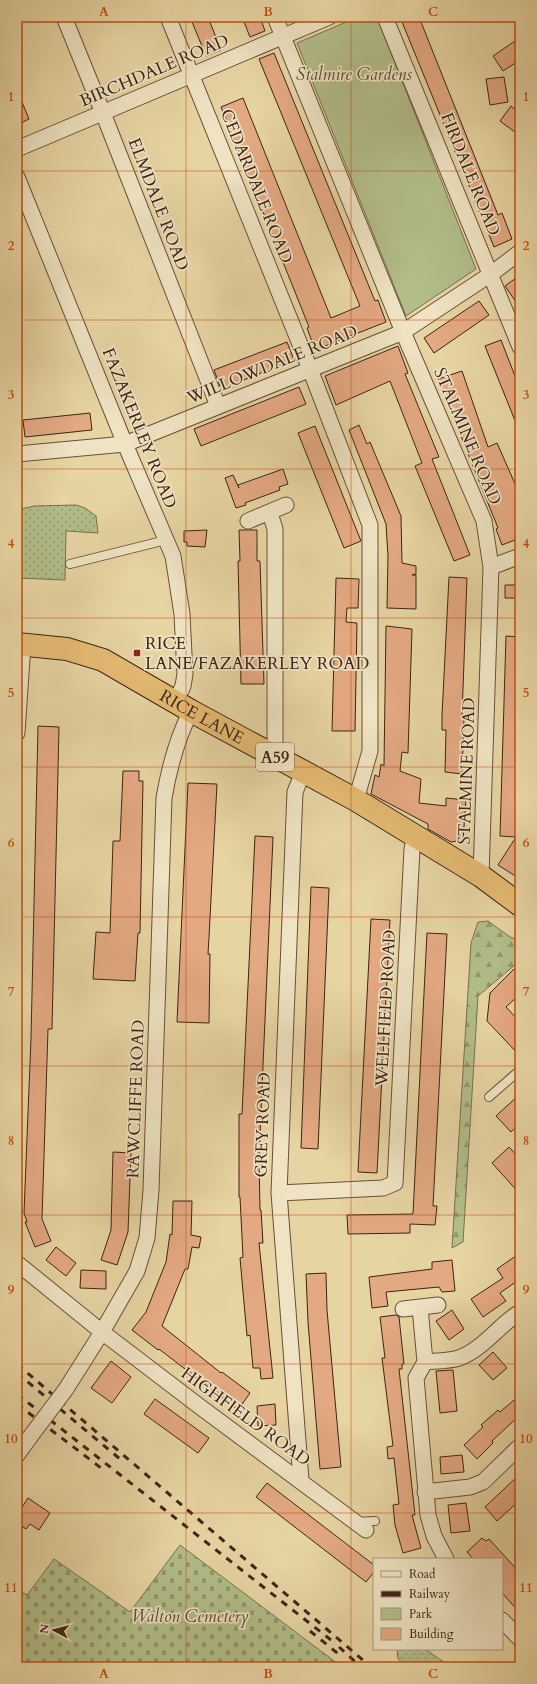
<svg xmlns="http://www.w3.org/2000/svg" width="537" height="1684" font-family="Cardo,serif">
<style>
.grass{fill:url(#grass-dots);stroke:#78704f}
.forest{fill:url(#forest-firs);stroke:#78704f}
.cemetery{fill:url(#cemetery-stones);stroke:#78704f}
.green{fill:#b2bd88;stroke:#78704f}
.building{fill:#e3a982;stroke:#3d2416}
.lines{fill:none;stroke-linecap:round;stroke-linejoin:round}
.service-casing{stroke:#685039;stroke-width:10}
.minor-casing{stroke:#685039;stroke-width:17}
.trunk-casing{stroke:#3d2416;stroke-width:24}
.service{stroke:#efe3c3;stroke-width:8}
.minor{stroke:#efe3c3;stroke-width:15}
.trunk{stroke:#e4ba72;stroke-width:22}
.rail{stroke:#3d2416;stroke-width:3;stroke-dasharray:7 7;stroke-linecap:butt}
.minor-bridge-casing{stroke:#685039;stroke-width:17;stroke-linecap:butt}
.minor-bridge{stroke:#efe3c3;stroke-width:15}
.grid{fill:none;stroke:#c64e0e;stroke-width:1;stroke-opacity:0.55}
.poi-dot{fill:#8f2418;stroke:#efe3c3;stroke-width:1.5}
.labels{text-anchor:middle;stroke-width:3.5;stroke-linejoin:round;paint-order:stroke}
.shield{fill:#efe3c3;stroke:#725d4a;stroke-width:1}
.shield-label{font-size:16px;font-weight:bold;fill:#3d2416}
.street-label{font-size:17px;fill:#3d2416;stroke:#efe3c3}
.park-label{font-size:17px;font-style:italic;fill:#5a4a32;stroke:#efe3c3}
.poi-label{font-size:17px;fill:#3d2416;stroke:#efe3c3;text-anchor:start}
.neatline{fill:none;stroke:#c64e0e;stroke-width:1.5}
.grid-label{font-size:13px;text-anchor:middle;font-weight:bold;fill:#c64e0e}
</style>
<defs>
<pattern id="grass-dots" width="8" height="8" patternUnits="userSpaceOnUse"><rect width="8" height="8" fill="#b2bd88"/><path d="M2 2h.1M6 6h.1" fill="none" stroke="#92996e" stroke-width="1.8" stroke-linecap="round"/></pattern>
<pattern id="forest-firs" width="22" height="20" patternUnits="userSpaceOnUse"><rect width="22" height="20" fill="#b2bd88"/><path d="M5 1l3.5 6h-7zM16 11l3.5 6h-7z" fill="#92996e"/></pattern>
<pattern id="cemetery-stones" width="16" height="16" patternUnits="userSpaceOnUse"><rect width="16" height="16" fill="#b2bd88"/><path d="M2 7V4a2 2 0 0 1 4 0v3zM10 15v-3a2 2 0 0 1 4 0v3z" fill="#92996e"/></pattern>
</defs>
<rect width="100%" height="100%" fill="#e7d4a3"/>
<filter id="stains"><feTurbulence type="fractalNoise" baseFrequency=".005" numOctaves="4"/><feColorMatrix values="0 0 0 0 .2 0 0 0 0 .09 0 0 0 0 .02 0 0 0 .5 -.17"/></filter>
<radialGradient id="worn" r=".72"><stop offset=".6" stop-color="#630" stop-opacity="0"/><stop offset="1" stop-color="#630" stop-opacity=".3"/></radialGradient>
<!-- grass -->
<path class="grass" d="M76 505 85 508 96 516 98 533 66 531 65 580 17 578V510L34 506Z
M397 1649H425L451 1667H408L398 1659Z"/>
<!-- forest -->
<path class="forest" d="M488 921 510 937 520 941V968L516 964 478 996 463 1242 452 1248 471 943 478 922Z"/>
<!-- cemetery -->
<path class="cemetery" d="M180 1545 342 1667H17V1589L27 1595 54 1559 130 1612Z"/>
<!-- green -->
<path class="green" d="M358 17H377L476 269 406 316 297 43Z"/>
<!-- building -->
<path class="building" d="M190 17H208L221 50 206 56Z
M242 17H260L265 31 250 37Z
M400 17H419L498 215 502 213 512 239 494 247Z
M515 41 520 49V60L503 71 493 56Z
M274 53 375 301 378 300 386 322 315 350 307 328 309 327 221 107 243 98 331 318 360 306 259 59Z
M504 77 508 102 490 105 486 79Z
M17 90 29 119 17 125Z
M511 106 520 114V136L500 121Z
M520 275V308L505 286Z
M479 301 489 315 434 353 424 338Z
M501 340 520 389V433L485 346Z
M287 342 294 360 221 389 214 370Z
M398 346 408 373 405 374 439 457 432 459 470 555 454 561 415 466 422 463 390 381 336 405 325 376Z
M462 371 488 447 497 443 520 495V538L502 545 496 529 498 528 438 379Z
M299 387 306 404 201 446 194 429Z
M90 413 92 430 25 437 23 420Z
M359 425 367 444 370 442 401 516 402 563 416 566V574L412 575H416V609L387 608 388 556 386 524 349 430Z
M315 426 361 541 344 548 298 433Z
M283 469 288 484 279 487 280 490 245 503 246 505 236 508 225 478 233 475 239 488 238 485Z
M207 530 205 547 187 546V542H184V531Z
M239 530H257V561H260L264 684H241L238 561H240Z
M449 577 467 578 462 717 464 718 462 774 445 772 446 730H442V715Z
M336 578 359 579 358 608H347L346 622 357 623 355 731H332Z
M505 585H520V598H505Z
M386 626 412 629 408 753 402 752 400 771 421 779 419 803 446 806V798L466 800 463 840 451 842 428 829V824L371 794 375 775 379 777 381 764 384 766Z
M506 636 520 637V742L518 773H520V879L498 865 516 837 500 836Z
M38 726 59 727 52 1029H48L42 1219 51 1241 35 1247 25 1222H27L24 1213 31 1038Z
M123 771H139V781H143L140 933H138L135 981 93 979 96 932 110 933 113 841H120Z
M188 783 217 784 209 937 208 954H210L209 1023 177 1022Z
M255 836 273 837 259 1157 260 1210H261L263 1243H259L273 1378 261 1379 260 1368H253L250 1335 247 1336 240 1258 243 1257 240 1197H239V1114H242Z
M311 887 329 888 318 1149 301 1148Z
M371 919 390 920 377 1173 358 1172Z
M427 933 447 934 433 1206H437L435 1225 410 1224V1233L348 1234 347 1215 413 1214Z
M514 969 520 975V994L506 1007 520 1022V1056L487 1021 490 993Z
M520 1094V1123L511 1132 496 1116Z
M509 1147 520 1159V1194L492 1163Z
M113 1152 131 1153 128 1232 117 1265 101 1260 111 1230Z
M173 1201H192L191 1235 201 1237 199 1248 192 1247 188 1269H185L162 1326 221 1373 222 1372 250 1393 238 1410 159 1349 158 1350 132 1330 146 1312 166 1262 170 1234 172 1235Z
M56 1247 76 1263 66 1276 46 1260Z
M520 1253V1279L500 1293 506 1301 483 1317 471 1299 503 1278 497 1269Z
M452 1260 455 1291 442 1292 439 1287 386 1292 388 1306 372 1308 369 1277 432 1269V1262Z
M81 1270 106 1271V1289L80 1288Z
M326 1273 327 1310 341 1467 320 1469 308 1322 306 1274Z
M452 1310 464 1329 449 1340 436 1321Z
M396 1315 399 1317 404 1364H402V1369H399L415 1515H412L421 1548 403 1553 395 1525 393 1505 399 1504 394 1458 388 1459 387 1447 393 1446 382 1358H385L380 1317Z
M493 1352 507 1368 493 1380 479 1365Z
M111 1361 131 1377 112 1403 91 1388Z
M453 1370 457 1411 440 1413 436 1371Z
M520 1395V1415L492 1441 493 1443 477 1459 464 1445 483 1427 481 1425 498 1410 500 1412Z
M155 1399 209 1438 198 1453 144 1414Z
M275 1404 276 1425 258 1426 257 1406Z
M462 1455 464 1472 441 1474 440 1457Z
M520 1474V1500L497 1521 485 1507Z
M267 1483 374 1565V1572L366 1582 256 1497Z
M28 1498 50 1513 39 1530 30 1524 26 1529 17 1523V1515Z
M466 1503 470 1531 451 1533 448 1505Z
M482 1538 486 1541 489 1539 520 1573V1613L502 1593V1559H473L467 1552Z"/>
<g class="lines">
<!-- service casing -->
<g class="service-casing">
<path id="service" d="M70 564 166 540
M489 1097 520 1070
M357 1522 375 1521"/>
</g>
<!-- minor casing -->
<g class="minor-casing">
<path id="minor" d="M64 17 103 113 218 406
M168 17 310 369 370 525V751L356 800
M275 17 403 332 484 521 491 567 481 876
M385 17 520 347
M17 149 329 17
M17 177 125 444 173 556 182 614 185 674 183 686 176 701
M17 454 125 444 403 332 491 274 520 252
M270 513 275 529V757
M248 521 286 505
M491 567 520 556
M17 733 23 644
M279 1193 383 1188 395 1183 412 849 415 836
M17 1263 102 1332 199 1406 366 1530
M420 1307 425 1362
M403 1309 438 1305
M66 1389 102 1332 137 1271 147 1238 151 1190 164 798C169 769 177 738 191 711
M17 1455 30 1437
M301 1480 279 1193 295 792 303 772
M425 1492 470 1487 483 1482 520 1446
M446 1559 434 1536 428 1515 416 1378 425 1362C435 1361 449 1361 459 1358 483 1349 498 1326 520 1312
M502 1620 520 1639"/>
</g>
<!-- trunk casing -->
<g class="trunk-casing">
<g id="trunk">
<path id="s1" d="M17 644 67 649 103 660 191 711 356 800 481 876 520 905"/>
</g>
</g>
<!-- service -->
<use href="#service" class="service"/>
<!-- minor -->
<use href="#minor" class="minor"/>
<!-- trunk -->
<use href="#trunk" class="trunk"/>
<!-- rail -->
<path class="rail" d="M17 1364 371 1667
M17 1373 120 1459
M17 1394 331 1640
M17 1404 105 1471
M310 1631 341 1656
M339 1647 361 1667"/>
<!-- minor-bridge casing -->
<g class="minor-bridge-casing">
<path id="minor-bridge" d="M30 1437 66 1389"/>
</g>
<!-- minor-bridge -->
<use href="#minor-bridge" class="minor-bridge"/>
</g>
<!-- grid -->
<path class="grid" d="M186 17V1667M351 17V1667M17 171H520M17 320H520M17 469H520M17 618H520M17 767H520M17 917H520M17 1066H520M17 1215H520M17 1364H520M17 1513H520"/>
<!-- markers -->
<rect class="poi-dot" x="133" y="649" width="8" height="8" rx="2"/>
<g class="labels">
<!-- shield labels -->
<rect class="shield" x="256" y="743" width="38" height="28" rx="3"/>
<g class="shield-label">
<text x="275" y="763">A59</text>
</g>
<!-- street labels -->
<g class="street-label">
<text transform="translate(154 70) rotate(-23)" y="6">BIRCHDALE ROAD</text>
<text transform="translate(471 174) rotate(68)" y="6">FIRDALE ROAD</text>
<text transform="translate(257 186) rotate(68)" y="6">CEDARDALE ROAD</text>
<text transform="translate(159 204) rotate(69)" y="6">ELMDALE ROAD</text>
<text transform="translate(272 364) rotate(-22)" y="6">WILLOWDALE ROAD</text>
<text transform="translate(140 428) rotate(68)" y="6">FAZAKERLEY ROAD</text>
<text transform="translate(468 436) rotate(67)" y="6">STALMINE ROAD</text>
<text dy="6" stroke="none"><textPath href="#s1" startOffset="202">RICE LANE</textPath></text>
<text transform="translate(466 771) rotate(-88)" y="6">STALMINE ROAD</text>
<text transform="translate(385 1008) rotate(-87)" y="6">WELLFIELD ROAD</text>
<text transform="translate(135 1099) rotate(-88)" y="6">RAWCLIFFE ROAD</text>
<text transform="translate(262 1125) rotate(-88)" y="6">GREY ROAD</text>
<text transform="translate(246 1416) rotate(36)" y="6">HIGHFIELD ROAD</text>
</g>
<!-- park labels -->
<g class="park-label">
<text x="354" y="80">Stalmire Gardens</text>
<text x="190" y="1622">Walton Cemetery</text>
</g>
<!-- poi labels -->
<g class="poi-label">
<text x="145" y="649">RICE<tspan x="145" dy="20">LANE/FAZAKERLEY ROAD</tspan></text>
</g>
</g>
<!-- margin -->
<rect width="537" height="1684" fill="none" stroke="#e7d4a3" stroke-width="44"/>
<!-- legend -->
<rect x="373" y="1558" width="130" height="92" fill="#efe3c3" stroke="#a8977e"/>
<rect x="381" y="1571" width="20" height="6" fill="#efe3c3" stroke="#a8977e"/>
<text x="409" y="1578" font-size="12" fill="#3d2416">Road</text>
<rect x="381" y="1591" width="20" height="6" fill="#3d2416" stroke="#a8977e"/>
<text x="409" y="1598" font-size="12" fill="#3d2416">Railway</text>
<rect x="381" y="1608" width="20" height="12" fill="#b2bd88" stroke="#a8977e"/>
<text x="409" y="1618" font-size="12" fill="#3d2416">Park</text>
<rect x="381" y="1628" width="20" height="12" fill="#e3a982" stroke="#a8977e"/>
<text x="409" y="1638" font-size="12" fill="#3d2416">Building</text>
<!-- north arrow -->
<g transform="translate(54 1630) rotate(277)" stroke="#efe3c3" stroke-width="3" paint-order="stroke">
<path d="M0-3L7 15L0 10L-7 15Z" fill="#3d2416"/>
<text y="-6" font-size="11" font-weight="bold" text-anchor="middle" fill="#3d2416">N</text>
</g>
<rect x="22" y="22" width="493" height="1640" class="neatline"/>
<g class="grid-label">
<text x="104" y="16">A</text>
<text x="268" y="16">B</text>
<text x="433" y="16">C</text>
<text x="11" y="101">1</text>
<text x="526" y="101">1</text>
<text x="11" y="250">2</text>
<text x="526" y="250">2</text>
<text x="11" y="399">3</text>
<text x="526" y="399">3</text>
<text x="11" y="548">4</text>
<text x="526" y="548">4</text>
<text x="11" y="697">5</text>
<text x="526" y="697">5</text>
<text x="11" y="847">6</text>
<text x="526" y="847">6</text>
<text x="11" y="996">7</text>
<text x="526" y="996">7</text>
<text x="11" y="1145">8</text>
<text x="526" y="1145">8</text>
<text x="11" y="1294">9</text>
<text x="526" y="1294">9</text>
<text x="11" y="1443">10</text>
<text x="526" y="1443">10</text>
<text x="11" y="1592">11</text>
<text x="526" y="1592">11</text>
<text x="104" y="1678">A</text>
<text x="268" y="1678">B</text>
<text x="433" y="1678">C</text>
</g>
<rect width="100%" height="100%" filter="url(#stains)"/>
<rect width="100%" height="100%" fill="url(#worn)"/>
</svg>
